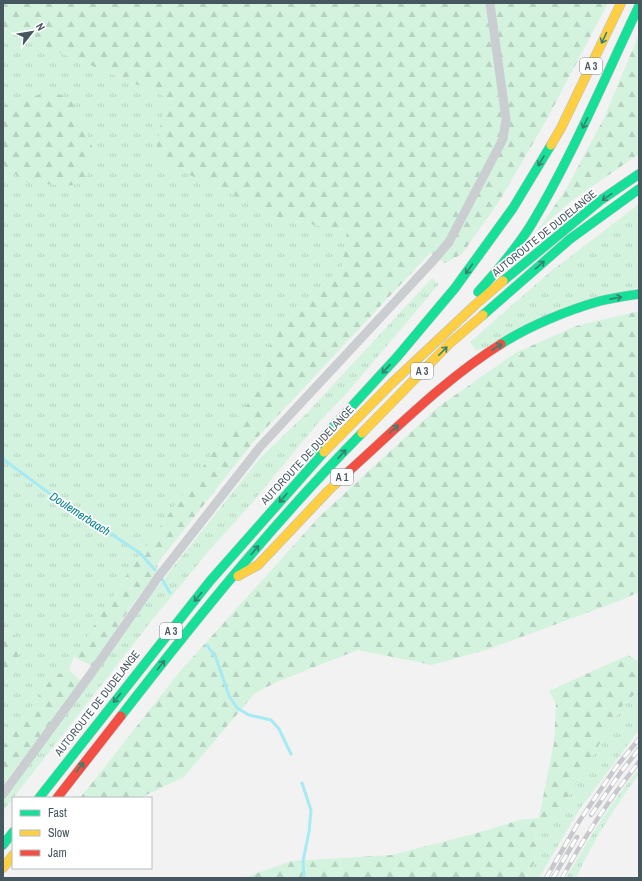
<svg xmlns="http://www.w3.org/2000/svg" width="642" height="881" font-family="'Archivo Narrow',sans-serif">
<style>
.grass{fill:url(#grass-tufts)}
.forest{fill:url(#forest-firs)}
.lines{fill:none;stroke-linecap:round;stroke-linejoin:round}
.stream{stroke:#a6eaf3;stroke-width:3}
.fast-casing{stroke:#b6bdc2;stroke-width:10}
.slow-casing{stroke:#b6bdc2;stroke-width:10}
.jam-casing{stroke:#b6bdc2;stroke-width:10}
.street{stroke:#caced1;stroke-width:9}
.fast{stroke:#16e098;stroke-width:9}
.slow{stroke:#ffcf43;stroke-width:9}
.jam{stroke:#f24e42;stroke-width:9}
.rail-casing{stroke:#c6c8cb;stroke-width:4.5}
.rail{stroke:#fff;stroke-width:3;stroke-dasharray:9;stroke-linecap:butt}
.oneway{stroke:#388071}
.labels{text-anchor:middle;stroke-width:3.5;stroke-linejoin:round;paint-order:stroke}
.shield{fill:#fff;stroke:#7e8990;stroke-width:1}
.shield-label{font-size:10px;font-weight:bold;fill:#475760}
.street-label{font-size:11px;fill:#475760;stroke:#fff}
.water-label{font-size:12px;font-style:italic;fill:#048090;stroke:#fff}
</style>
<defs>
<pattern id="grass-tufts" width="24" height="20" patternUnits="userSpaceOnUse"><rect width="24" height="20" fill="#d4f3de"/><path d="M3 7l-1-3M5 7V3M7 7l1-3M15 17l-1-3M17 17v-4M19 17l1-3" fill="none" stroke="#b7d2c1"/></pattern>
<pattern id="forest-firs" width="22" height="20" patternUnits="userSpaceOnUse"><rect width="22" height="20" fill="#d4f3de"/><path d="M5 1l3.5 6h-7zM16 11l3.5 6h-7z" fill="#b7d2c1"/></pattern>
</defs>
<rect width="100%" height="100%" fill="#f2f2f2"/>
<!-- grass -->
<path class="grass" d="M3 29 174 100 238 197 272 217 347 231 342 266 272 336 263 382 135 563 74 657 69 670 53 676 3 747V683L15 675 20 644 3 623Z
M639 204V287L476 351 470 342 550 272Z
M432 278 439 284 346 394 318 423 252 503 207 553 149 624 3 811V799L25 770 121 633 260 458 306 414Z
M639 691V730L579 810 539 878H526L534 863 536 831 557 815 624 703Z
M639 769V774C615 807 593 841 576 878H566C588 840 611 802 639 769Z"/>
<!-- forest -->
<path class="forest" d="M3 3H608L547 119 500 200 462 254 445 263 430 253 255 440 157 564 158 570 128 611 92 666 74 657 135 562 263 382 272 336 342 266 347 231 272 217 238 197 170 166 155 157 163 111 174 100 3 29Z
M639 34V154L574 199 538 230 566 189 604 118Z
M52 91 71 100 92 146V161L84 183 66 186 25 182 3 164V110L5 105Z
M639 311V592L619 601 486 650 432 665 358 650 279 681 255 693 184 777 140 798H80L182 669 320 516 438 407 517 352 576 326Z
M3 623 20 644 15 675 3 683Z
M628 655 639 662V691L624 703 557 815 536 831 534 863 526 878H243L292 861 392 855 484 831 519 820 539 818 554 742 556 703 549 691Z
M69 670 82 682 3 785V747L53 676Z"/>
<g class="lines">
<!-- stream -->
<path class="stream" d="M3 459 49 493 140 553 155 570
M162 579 170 593
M207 645 216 658 229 696 237 708 249 715 271 720 279 729 291 754
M302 783 311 810 309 832 303 861 304 878"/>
<!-- fast casing -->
<g class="fast-casing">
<path id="fast" d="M503 281 601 200 639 174
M478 292C497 271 516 249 531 225 573 155 604 79 639 6
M483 315 570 239 639 189
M501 344C529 326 568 310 600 301 612 298 626 296 639 294
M317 450 321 440 397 357 455 288 513 208 551 145
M121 716C197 618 275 521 362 433
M39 798 210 581 324 452
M3 845 13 832"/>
</g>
<!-- slow casing -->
<g class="slow-casing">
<path id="slow" d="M551 145 561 128 621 3
M362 433 449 344 483 315
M324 452 392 383 475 305 503 281
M238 576 258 565 328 491 349 471
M3 868 13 855"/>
</g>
<!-- jam casing -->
<g class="jam-casing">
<path id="jam" d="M349 471C398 427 445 379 501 344
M57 798 121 716"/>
</g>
<!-- street -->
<path class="street" d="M3 794 90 675 159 576 260 447 432 262 449 242 503 139 506 119 490 3"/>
<!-- fast -->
<use href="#fast" class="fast"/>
<!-- slow -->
<use href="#slow" class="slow"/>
<!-- jam -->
<use href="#jam" class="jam"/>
<!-- rail casing -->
<g class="rail-casing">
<path id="rail" d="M591 815 621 772 639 749
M546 878 580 820 616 767 639 739
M553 878 577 837
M562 878C584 837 610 798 639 762"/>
</g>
<!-- rail -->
<use href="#rail" class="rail"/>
</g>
<!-- one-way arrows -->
<defs><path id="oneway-shaft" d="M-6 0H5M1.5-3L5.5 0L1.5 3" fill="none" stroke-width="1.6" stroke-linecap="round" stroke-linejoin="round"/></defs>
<g class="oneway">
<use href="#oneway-shaft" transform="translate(604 38) rotate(115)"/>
<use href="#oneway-shaft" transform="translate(585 123) rotate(116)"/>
<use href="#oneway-shaft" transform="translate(541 161) rotate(121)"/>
<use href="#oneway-shaft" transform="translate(607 197) rotate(145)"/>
<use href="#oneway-shaft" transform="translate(540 265) rotate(-41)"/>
<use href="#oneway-shaft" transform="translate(469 269) rotate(126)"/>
<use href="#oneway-shaft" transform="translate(616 298) rotate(-11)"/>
<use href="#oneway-shaft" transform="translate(497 347) rotate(-33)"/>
<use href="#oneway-shaft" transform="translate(443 351) rotate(-45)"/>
<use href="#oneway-shaft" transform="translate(386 369) rotate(133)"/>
<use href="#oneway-shaft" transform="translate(394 429) rotate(-42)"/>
<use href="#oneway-shaft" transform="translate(342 454) rotate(-47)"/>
<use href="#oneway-shaft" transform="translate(283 498) rotate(131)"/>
<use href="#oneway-shaft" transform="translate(255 550) rotate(-50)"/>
<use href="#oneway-shaft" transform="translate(198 597) rotate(129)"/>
<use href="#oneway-shaft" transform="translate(161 665) rotate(-52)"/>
<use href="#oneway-shaft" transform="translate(117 698) rotate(129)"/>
<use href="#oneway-shaft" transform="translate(80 767) rotate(-52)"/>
</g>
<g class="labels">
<!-- shield labels -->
<g class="shield">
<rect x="580" y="58" width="22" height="16" rx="3"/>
<rect x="411" y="363" width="22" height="16" rx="3"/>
<rect x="331" y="469" width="22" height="16" rx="3"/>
<rect x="160" y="623" width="22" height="16" rx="3"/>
</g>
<g class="shield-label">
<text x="591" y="70">A 3</text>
<text x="422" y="375">A 3</text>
<text x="342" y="481">A 1</text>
<text x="171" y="635">A 3</text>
</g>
<!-- street labels -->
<g class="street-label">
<text transform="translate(544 233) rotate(-39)" y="4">AUTOROUTE DE DUDELANGE</text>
<text transform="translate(307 455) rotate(-47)" y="4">AUTOROUTE DE DUDELANGE</text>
<text transform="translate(97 703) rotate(-52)" y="4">AUTOROUTE DE DUDELANGE</text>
</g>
<!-- water labels -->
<g class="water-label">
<text transform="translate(80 514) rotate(33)" y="4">Doulemerbaach</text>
</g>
</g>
<!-- border -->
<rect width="642" height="881" fill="none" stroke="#475760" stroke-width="8"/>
<!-- legend -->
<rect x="12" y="797" width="140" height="72" fill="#ffffff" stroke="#b5bcbf"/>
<rect x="20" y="810" width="20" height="6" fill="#16e098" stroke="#b5bcbf"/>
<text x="48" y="817" font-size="12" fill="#475760">Fast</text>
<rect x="20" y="830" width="20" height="6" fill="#ffcf43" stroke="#b5bcbf"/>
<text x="48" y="837" font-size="12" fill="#475760">Slow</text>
<rect x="20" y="850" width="20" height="6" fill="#f24e42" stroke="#b5bcbf"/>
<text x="48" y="857" font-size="12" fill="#475760">Jam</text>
<!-- north arrow -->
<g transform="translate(32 32) rotate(59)" stroke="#ffffff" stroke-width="3" paint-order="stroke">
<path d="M0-3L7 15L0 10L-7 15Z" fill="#475760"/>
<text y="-6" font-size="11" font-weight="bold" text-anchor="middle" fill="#475760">N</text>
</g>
</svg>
